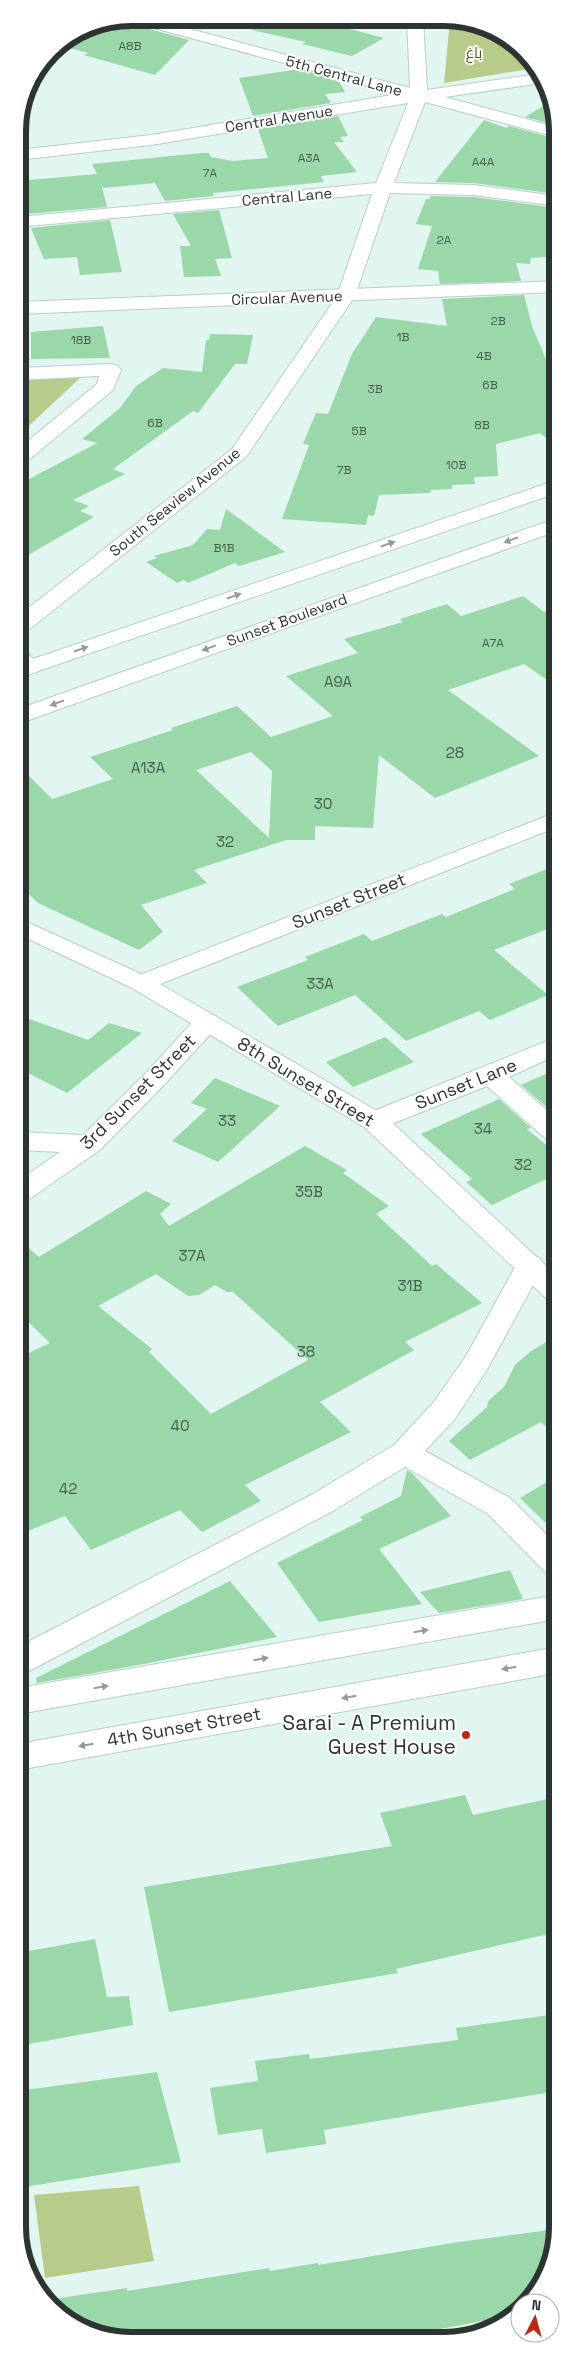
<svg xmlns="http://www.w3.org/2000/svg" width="575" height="2358" font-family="'Space Grotesk',Cairo,sans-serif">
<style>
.green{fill:#b8cb8a}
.building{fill:#9ad7a9;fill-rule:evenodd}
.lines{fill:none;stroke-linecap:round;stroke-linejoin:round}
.street-casing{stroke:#bacdc9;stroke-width:2}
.secondary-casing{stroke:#bacdc9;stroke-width:2}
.primary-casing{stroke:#bacdc9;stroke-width:2}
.street{fill:#fff;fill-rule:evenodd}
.secondary{fill:#fff;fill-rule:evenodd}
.primary{fill:#fff;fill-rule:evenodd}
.oneway{fill:#969a99}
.poi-dot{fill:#b82b18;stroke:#fff;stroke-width:2}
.labels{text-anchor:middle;stroke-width:4;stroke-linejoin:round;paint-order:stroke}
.far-number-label{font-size:12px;fill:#485e50}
.far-park-label{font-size:15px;fill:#4b5b14;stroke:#fff}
.far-street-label{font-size:15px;fill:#2d3533;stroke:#fff}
.number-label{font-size:15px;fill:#485e50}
.street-label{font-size:18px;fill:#2d3533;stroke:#fff}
.near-poi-label{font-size:21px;fill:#2d3533;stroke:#fff;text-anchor:end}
.rim{fill:none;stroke:#2d3533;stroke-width:6}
</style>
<rect width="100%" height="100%" fill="#e1f5f1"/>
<!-- green -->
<path class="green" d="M450 20H467L529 56 535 68 444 83Z
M80 378 18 436V380Z
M139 2186 154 2261 45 2278 34 2195Z"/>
<!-- building -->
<path class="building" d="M155 18H210L199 29Z
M253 18 371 19 350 29 384 38 352 56 302 44 306 42 252 30Z
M124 19 128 23 189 40 155 75 84 55 88 53 59 45 88 26Z
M300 69 338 80 345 92 325 94 331 103 253 116 239 78Z
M550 102 556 116V125L525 117Z
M338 116 348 136 340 137 344 142H334L357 172 321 176 324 182 213 193 214 196 165 201 155 183 103 188 101 183 107 207 26 214 18 196V181L97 174 92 164 201 153H209L211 157 232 161 268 158 258 129Z
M484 120 506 128 509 126 556 139 557 194 474 183 435 182Z
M430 196 474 197 557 208V256L531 258 530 264 516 263 521 281 440 284 438 271 418 269 432 226 416 224 426 199H430Z
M219 210 232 258 215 259 221 276 184 277 180 246H191L173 214Z
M110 220 122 272 80 275 77 257 44 259 31 228Z
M524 295 532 326 547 362 557 411V447L540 433 496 444 498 476 474 477 475 484 452 485V489L431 490 430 493 379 495 374 516 368 515 366 525 282 519 309 445 303 444 316 413 328 414 352 354 376 317 447 326 442 299Z
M103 326 110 358 31 359V332Z
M210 334 253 335 247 364H235L198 413 193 411 113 469 125 474 73 500 89 506 80 511 94 517 18 561V485L97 443 82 439 120 408 136 386 163 368 202 372 206 340H209Z
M226 509 285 552 239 566 235 563 188 583 184 580 177 583 146 562 157 558 154 556 193 545 207 529 220 530Z
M523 596 544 612 557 608V687L524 664 448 690 539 756 435 798 379 755 373 828 315 826V840H286L194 870 207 883 141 905 163 932 139 950 38 903 18 883V765L52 799 113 779 90 757 173 730 171 728 237 706 271 737 333 716 286 676 358 653 344 639 403 622 400 619 447 604 461 616ZM251 752 272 771 269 838 196 770Z
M557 865V925L494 950 548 995 490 1020 479 1011 406 1041 355 995 278 1026 237 987 308 960 305 957 364 934 372 941 442 914 446 917 515 889 509 884Z
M18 1015 88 1040 109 1023 142 1033 67 1093 18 1068Z
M385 1037 414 1062 353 1087 326 1062Z
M557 1069V1116L521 1085Z
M215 1078 280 1106 218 1162 172 1141 207 1109 191 1103Z
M499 1099 531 1128 527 1129 557 1154V1174L492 1205 466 1182 472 1179 421 1134Z
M305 1146 347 1170 343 1173 389 1206 376 1214 432 1266 436 1264 482 1303 405 1342 414 1350 320 1402 351 1432 245 1485 261 1501 202 1532 180 1510 91 1550 65 1516 18 1535V1358L50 1343 18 1312V1239L39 1257 146 1191 171 1204 160 1214 169 1226ZM156 1274 188 1296 199 1295 215 1285 227 1292H233L308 1360 211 1414 149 1352 152 1349 98 1306Z
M557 1336V1436L541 1422 470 1460 449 1441 487 1407 488 1401 504 1387 515 1365 531 1351Z
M407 1470 413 1474 451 1516 379 1549 422 1604 319 1622 277 1563 363 1520 360 1517 401 1496Z
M557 1476V1534L520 1498Z
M510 1570 523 1599 439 1613 420 1592Z
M230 1581 277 1637 144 1664 37 1683 36 1678Z
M465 1795 473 1815 557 1797V1932L396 1969 398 1973 169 2012 144 1887 392 1846 380 1813Z
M95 1939 107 1997 129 1996 133 2025 18 2046V1953Z
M557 2014V2091L324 2130 326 2144 266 2153 262 2129 218 2135 210 2088 258 2081 255 2061 309 2054 310 2059 458 2040 456 2028Z
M157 2072 181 2162 18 2188V2091Z
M557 2229V2234L529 2302 520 2303V2309L507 2319 484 2324 483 2321 386 2339 108 2338 50 2307 47 2300 127 2288V2291L269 2268 270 2271 318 2263V2265L459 2242Z"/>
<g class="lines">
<!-- street casing -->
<g class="street-casing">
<path id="street" d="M131 18H149L410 88 407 19H423L427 90 538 74 542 83 445 97 556 127V137L425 102 394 183 474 185 557 196V206L474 195 390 193 355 296 246 457 26 632 18 634V616L232 449 337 296 372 194 18 227V217L376 183 408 103 151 145 18 160V150L151 135 398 94 128 21 126 19Z
M111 364 118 366 121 370 113 390 25 463 18 465V449L97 384 99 376 18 380V368Z
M18 649C28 652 34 659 40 667L37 672 29 674 18 668Z
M557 812V827L150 988 141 991 132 988 128 983 132 978Z
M207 1014 216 1016 220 1022 216 1028 163 1086 100 1150 28 1200 18 1203V1181L60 1152 18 1150V1132L83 1135 145 1074 198 1016Z
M557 1037V1055L509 1077 557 1119V1143L547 1140 487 1086 384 1127 374 1130 364 1127 361 1121 364 1115Z
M530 1255 540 1258 544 1265 488 1368 455 1419 425 1451 510 1498 557 1545V1577L546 1573 488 1514 405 1467 333 1511 29 1671 18 1674V1647L311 1495 394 1445 433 1403 466 1356 520 1258Z"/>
</g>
<!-- secondary casing -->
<g class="secondary-casing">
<path id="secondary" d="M557 281V292L18 314V302Z
M18 918 150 978 384 1115 557 1276V1302L547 1299 364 1127 132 988 18 934Z
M557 1595V1619L18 1714V1688Z
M557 1647V1673L18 1770V1744Z"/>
</g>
<!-- primary casing -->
<g class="primary-casing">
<path id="primary" d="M557 480V493L18 678V664Z
M557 518V531L18 724V709Z"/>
</g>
<!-- street -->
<use href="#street" class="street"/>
<!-- secondary -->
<use href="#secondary" class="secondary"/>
<!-- primary -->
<use href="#primary" class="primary"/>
</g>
<!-- one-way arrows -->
<defs><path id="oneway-solid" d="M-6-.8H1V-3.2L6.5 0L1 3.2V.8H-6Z" transform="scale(1.25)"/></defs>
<g class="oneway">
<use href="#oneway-solid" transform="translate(511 540) rotate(160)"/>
<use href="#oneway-solid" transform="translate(388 544) rotate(-19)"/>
<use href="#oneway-solid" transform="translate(234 596) rotate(-19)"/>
<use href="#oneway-solid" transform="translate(209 648) rotate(160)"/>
<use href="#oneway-solid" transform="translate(81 649) rotate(-19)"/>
<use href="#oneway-solid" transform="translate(57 703) rotate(160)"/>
<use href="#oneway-solid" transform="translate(421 1631) rotate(-10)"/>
<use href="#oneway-solid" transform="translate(261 1659) rotate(-10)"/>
<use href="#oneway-solid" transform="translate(509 1668) rotate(170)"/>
<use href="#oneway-solid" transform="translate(101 1687) rotate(-10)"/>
<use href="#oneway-solid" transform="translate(349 1697) rotate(170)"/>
<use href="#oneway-solid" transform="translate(86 1745) rotate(170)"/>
</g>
<!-- markers -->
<circle class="poi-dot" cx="466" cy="1735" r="5"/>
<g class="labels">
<!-- far-number labels -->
<g class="far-number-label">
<text x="130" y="50">A8B</text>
<text x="309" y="162">A3A</text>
<text x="483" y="166">A4A</text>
<text x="210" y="177">7A</text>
<text x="444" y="244">2A</text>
<text x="498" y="325">2B</text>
<text x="403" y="341">1B</text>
<text x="81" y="344">18B</text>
<text x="484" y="360">4B</text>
<text x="490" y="389">6B</text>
<text x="375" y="393">3B</text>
<text x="155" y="427">6B</text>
<text x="482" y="429">8B</text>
<text x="359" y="435">5B</text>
<text x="456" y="469">10B</text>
<text x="344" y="474">7B</text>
<text x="224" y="552">B1B</text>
<text x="493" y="647">A7A</text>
</g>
<!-- far-park labels -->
<g class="far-park-label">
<text x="474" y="58">باغ</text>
</g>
<!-- far-street labels -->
<g class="far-street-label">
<text transform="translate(344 76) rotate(15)" y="5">5th Central Lane</text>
<text transform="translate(279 119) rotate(-9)" y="5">Central Avenue</text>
<text transform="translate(287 197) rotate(-5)" y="5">Central Lane</text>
<text transform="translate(287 298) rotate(-2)" y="5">Circular Avenue</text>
<text transform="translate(175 502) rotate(-39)" y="5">South Seaview Avenue</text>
<text transform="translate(287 620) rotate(-20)" y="5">Sunset Boulevard</text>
</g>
<!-- number labels -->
<g class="number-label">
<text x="338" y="687">A9A</text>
<text x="455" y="758">28</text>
<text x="148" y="773">A13A</text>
<text x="323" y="809">30</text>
<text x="225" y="847">32</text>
<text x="320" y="989">33A</text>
<text x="227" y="1126">33</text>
<text x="483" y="1134">34</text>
<text x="523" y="1170">32</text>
<text x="309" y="1197">35B</text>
<text x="192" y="1261">37A</text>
<text x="410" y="1291">31B</text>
<text x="306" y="1357">38</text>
<text x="180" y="1431">40</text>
<text x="68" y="1494">42</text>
</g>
<!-- street labels -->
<g class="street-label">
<text transform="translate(349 901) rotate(-22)" y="6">Sunset Street</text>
<text transform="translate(306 1082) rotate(31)" y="6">8th Sunset Street</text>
<text transform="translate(466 1084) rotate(-22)" y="6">Sunset Lane</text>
<text transform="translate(138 1092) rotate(-45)" y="6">3rd Sunset Street</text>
<text transform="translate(184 1727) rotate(-10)" y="6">4th Sunset Street</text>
</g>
<!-- near-poi labels -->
<g class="near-poi-label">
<text x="456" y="1730">Sarai - A Premium<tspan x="456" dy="24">Guest House</tspan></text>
</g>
</g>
<!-- crop -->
<path d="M0 0H575V2358H0ZM131 26H444A105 105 0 0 1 549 131V2227A105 105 0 0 1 444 2332H131A105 105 0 0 1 26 2227V131A105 105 0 0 1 131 26Z" fill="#fff" fill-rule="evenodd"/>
<path class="rim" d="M131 26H444A105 105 0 0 1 549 131V2227A105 105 0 0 1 444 2332H131A105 105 0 0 1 26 2227V131A105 105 0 0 1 131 26Z"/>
<!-- north arrow -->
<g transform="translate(535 2318) rotate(6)"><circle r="24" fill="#ffffff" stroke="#abaead"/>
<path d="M0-4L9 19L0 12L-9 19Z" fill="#b82b18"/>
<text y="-8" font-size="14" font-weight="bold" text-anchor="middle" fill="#2d3533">N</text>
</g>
</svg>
